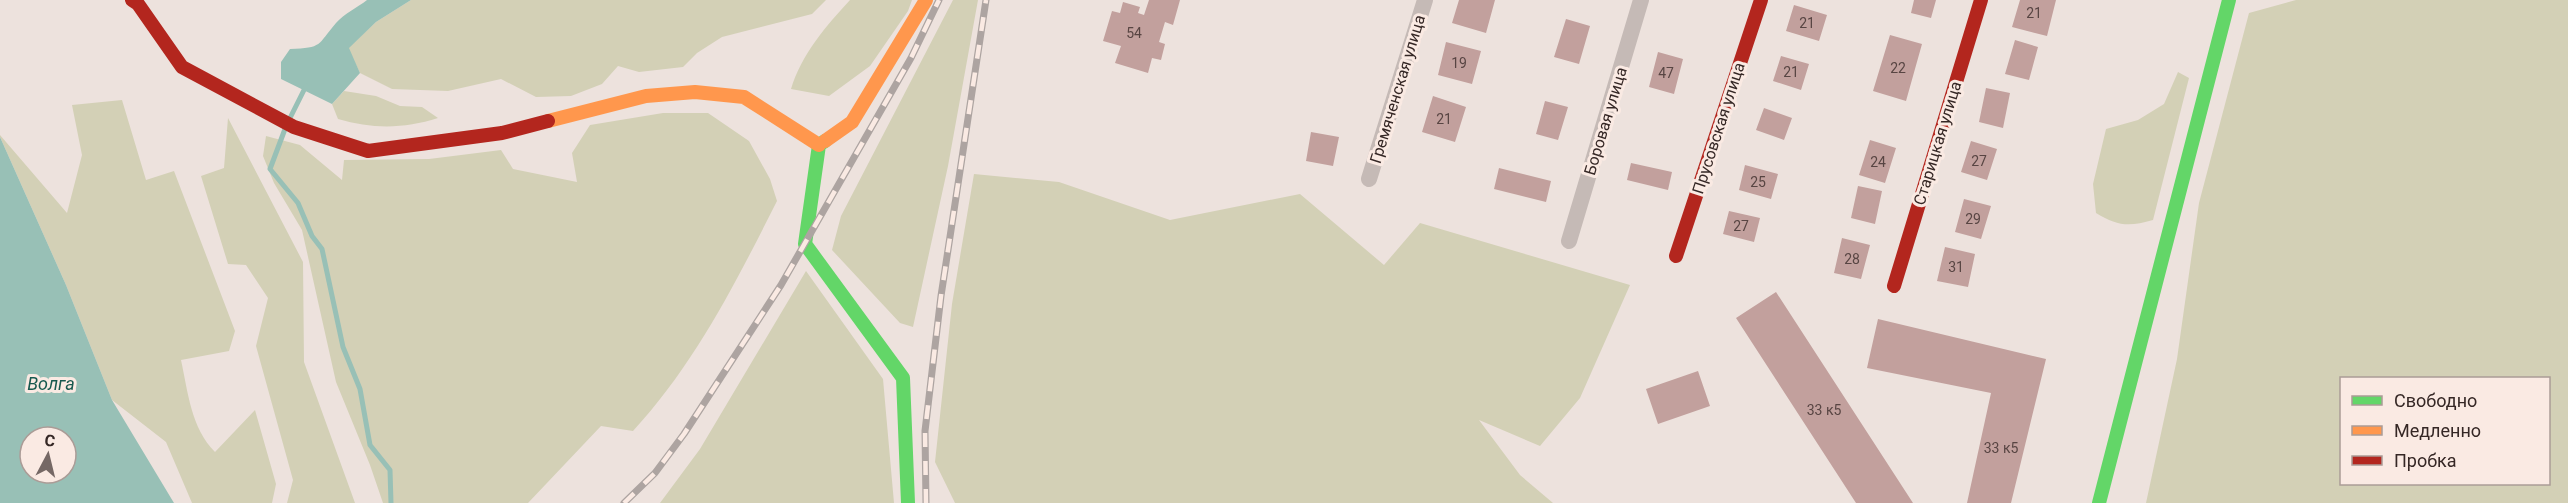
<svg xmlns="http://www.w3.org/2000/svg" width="2568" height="503" font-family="Roboto,sans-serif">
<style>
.green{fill:#d3d0b6;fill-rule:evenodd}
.water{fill:#98c0b6;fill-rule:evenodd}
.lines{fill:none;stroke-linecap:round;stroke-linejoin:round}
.stream{stroke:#98c0b6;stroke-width:5}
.building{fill:#c2a09d}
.street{stroke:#c5bab6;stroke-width:16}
.fast{stroke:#63d668;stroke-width:14}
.slow{stroke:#ff974d;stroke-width:14}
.jam{stroke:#b3261e;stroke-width:14}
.rail-casing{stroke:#ada4a1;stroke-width:7}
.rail{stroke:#faeae3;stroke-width:4.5;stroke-dasharray:14;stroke-linecap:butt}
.labels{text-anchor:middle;stroke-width:6;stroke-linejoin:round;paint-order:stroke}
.number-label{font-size:14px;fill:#584543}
.street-label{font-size:16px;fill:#352725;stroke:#faeae3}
.water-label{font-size:18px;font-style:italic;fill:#18594f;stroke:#faeae3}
</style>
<rect width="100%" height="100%" fill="#ede2dd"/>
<!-- green -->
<path class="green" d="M411 0H826L812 14 722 37 697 53 683 67 639 72 618 66 602 84 571 96 536 97 501 79 448 91 392 89 360 73 348 48 376 22Z
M850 0H912L908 11 870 66 829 96 791 89C801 55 826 26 850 0Z
M953 0H978L948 166 913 327 900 323 832 250 841 216Z
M2296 0H2568V503H2146L2177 359 2199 203 2249 13ZM2342 378H2548V484H2342Z
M2178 72 2189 78 2153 220C2129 227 2117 226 2096 213L2093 184 2106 129 2138 120 2164 104Z
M344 91 376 96 400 106 422 107 438 118C404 129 372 129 338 119L332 104Z
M122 100 146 180 174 171 235 331 229 351 181 360C188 392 191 428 215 452L255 410 276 484 272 503H192L166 442 112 400 66 285 0 137V135L67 213 82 155 72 105Z
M663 113H708L749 141 770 179 777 201C736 282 695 364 633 431L601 426 528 503H383L370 465 336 382 302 230 274 183 263 156 266 136 300 145 342 180 344 160 429 159 501 150 513 169 577 182 572 153 590 125Z
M228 118 303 262 304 362 355 503H287L293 480 256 346 268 298 246 265 228 264 201 176 224 168Z
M974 174 1059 182 1170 220 1300 194 1384 265 1420 223 1630 285 1580 398 1540 446 1479 420 1520 475 1553 503H955L935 462 952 304Z
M806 271 883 379 894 503H660L700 449Z"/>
<!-- water -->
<path class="water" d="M367 0H411L376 22 349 48 360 73 332 104 281 79V62L290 49C323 48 317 45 336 23 344 14 358 7 367 0Z
M0 137 66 285 112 400 174 503H0ZM30 437H66V473H30Z"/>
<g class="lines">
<!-- stream -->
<path class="stream" d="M290 118 306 86
M285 129 270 169 298 203 312 236 322 249 343 347 360 389 370 445 390 470 391 503"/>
</g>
<!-- building -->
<path class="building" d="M1149 0H1180L1173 25 1165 22 1159 42 1165 44 1161 60 1152 58 1148 73 1115 63 1121 46 1103 41 1112 11 1120 13 1123 2 1140 7 1138 13 1144 15Z
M1459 0H1495L1486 33 1452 23Z
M1914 0H1936L1931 18 1911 13Z
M2020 0H2056L2047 36 2012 27Z
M1794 5 1827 15 1819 41 1786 31Z
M1566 19 1590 26 1579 64 1554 57Z
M1890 35 1922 44 1906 101 1873 91Z
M2015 40 2038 47 2029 80 2005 74Z
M1446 42 1481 51 1472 84 1438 75Z
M1658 52 1683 59 1674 94 1649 87Z
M1781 56 1809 64 1801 90 1773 81Z
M1986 88 2010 93 2003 128 1979 122Z
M1433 96 1466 107 1455 142 1422 132Z
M1545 101 1568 107 1558 140 1536 134Z
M1764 108 1792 118 1784 140 1756 130Z
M1311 132 1339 137 1333 166 1306 161Z
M1870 140 1896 148 1885 183 1859 175Z
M1971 141 1997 149 1987 180 1961 172Z
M1631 163 1672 172 1668 190 1627 180Z
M1745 165 1778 174 1771 199 1739 190Z
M1499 168 1551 181 1546 202 1494 189Z
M1858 186 1882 191 1875 224 1851 218Z
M1964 199 1991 206 1981 239 1955 232Z
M1729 211 1760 218 1754 242 1723 234Z
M1842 238 1870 245 1861 279 1834 273Z
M1945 247 1975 254 1968 287 1937 281Z
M1776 292 1913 503H1856L1736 318Z
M1878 319 2046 359 2011 503H1967L1991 393 1867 368Z
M1698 371 1710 406 1658 424 1646 389Z"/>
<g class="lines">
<!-- street -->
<path class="street" d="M1369 179 1425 0
M1569 241 1641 0"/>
<!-- fast -->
<path class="fast" d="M825 141 819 145 805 244 903 378 908 503
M2099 503 2229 0"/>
<!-- slow -->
<path class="slow" d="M548 121 646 96 695 92 744 97 819 145
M825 141 852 122 926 0"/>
<!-- jam -->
<path class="jam" d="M132 0 138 4 182 67 294 127 368 151 502 133 548 121
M1676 256 1761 0
M1894 286 1981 0"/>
<!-- rail casing -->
<g class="rail-casing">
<path id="rail" d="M624 503 655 473 684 434 781 285 911 58 939 0
M926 503 925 431 941 296 986 0"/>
</g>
<!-- rail -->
<use href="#rail" class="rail"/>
</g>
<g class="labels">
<!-- number labels -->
<g class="number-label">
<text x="2034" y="18">21</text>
<text x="1807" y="28">21</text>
<text x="1134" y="38">54</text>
<text x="1459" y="68">19</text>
<text x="1898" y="73">22</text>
<text x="1791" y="77">21</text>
<text x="1666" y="78">47</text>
<text x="1444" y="124">21</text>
<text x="1979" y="166">27</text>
<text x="1878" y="167">24</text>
<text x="1758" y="187">25</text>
<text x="1973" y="224">29</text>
<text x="1741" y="231">27</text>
<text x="1852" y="264">28</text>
<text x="1956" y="272">31</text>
<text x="1824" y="415">33 к5</text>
<text x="2001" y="453">33 к5</text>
</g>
<!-- street labels -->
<g class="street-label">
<text transform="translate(1397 89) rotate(-73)" y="6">Гремяченская улица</text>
<text transform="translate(1605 121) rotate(-73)" y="6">Боровая улица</text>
<text transform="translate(1718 128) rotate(-72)" y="6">Прусовская улица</text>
<text transform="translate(1937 143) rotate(-73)" y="6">Старицкая улица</text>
</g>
<!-- water labels -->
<g class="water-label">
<text x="51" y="390">Волга</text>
</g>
</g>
<!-- legend -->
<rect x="2340" y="377" width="210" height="108" fill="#faeae3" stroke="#ab9c97" stroke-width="1.5"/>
<rect x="2352" y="396" width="30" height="9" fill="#63d668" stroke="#ab9c97" stroke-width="1.5"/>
<text x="2394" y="407" font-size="18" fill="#352725">Свободно</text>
<rect x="2352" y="426" width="30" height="9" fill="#ff974d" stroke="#ab9c97" stroke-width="1.5"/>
<text x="2394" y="437" font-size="18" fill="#352725">Медленно</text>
<rect x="2352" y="456" width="30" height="9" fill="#b3261e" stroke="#ab9c97" stroke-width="1.5"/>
<text x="2394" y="467" font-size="18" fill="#352725">Пробка</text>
<!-- north arrow -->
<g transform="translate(48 455) rotate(7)"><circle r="28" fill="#faeae3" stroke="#ab9c97" stroke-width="1.5"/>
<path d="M0-4.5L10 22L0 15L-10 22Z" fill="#756865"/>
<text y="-9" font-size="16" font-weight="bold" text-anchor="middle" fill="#352725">С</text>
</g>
</svg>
